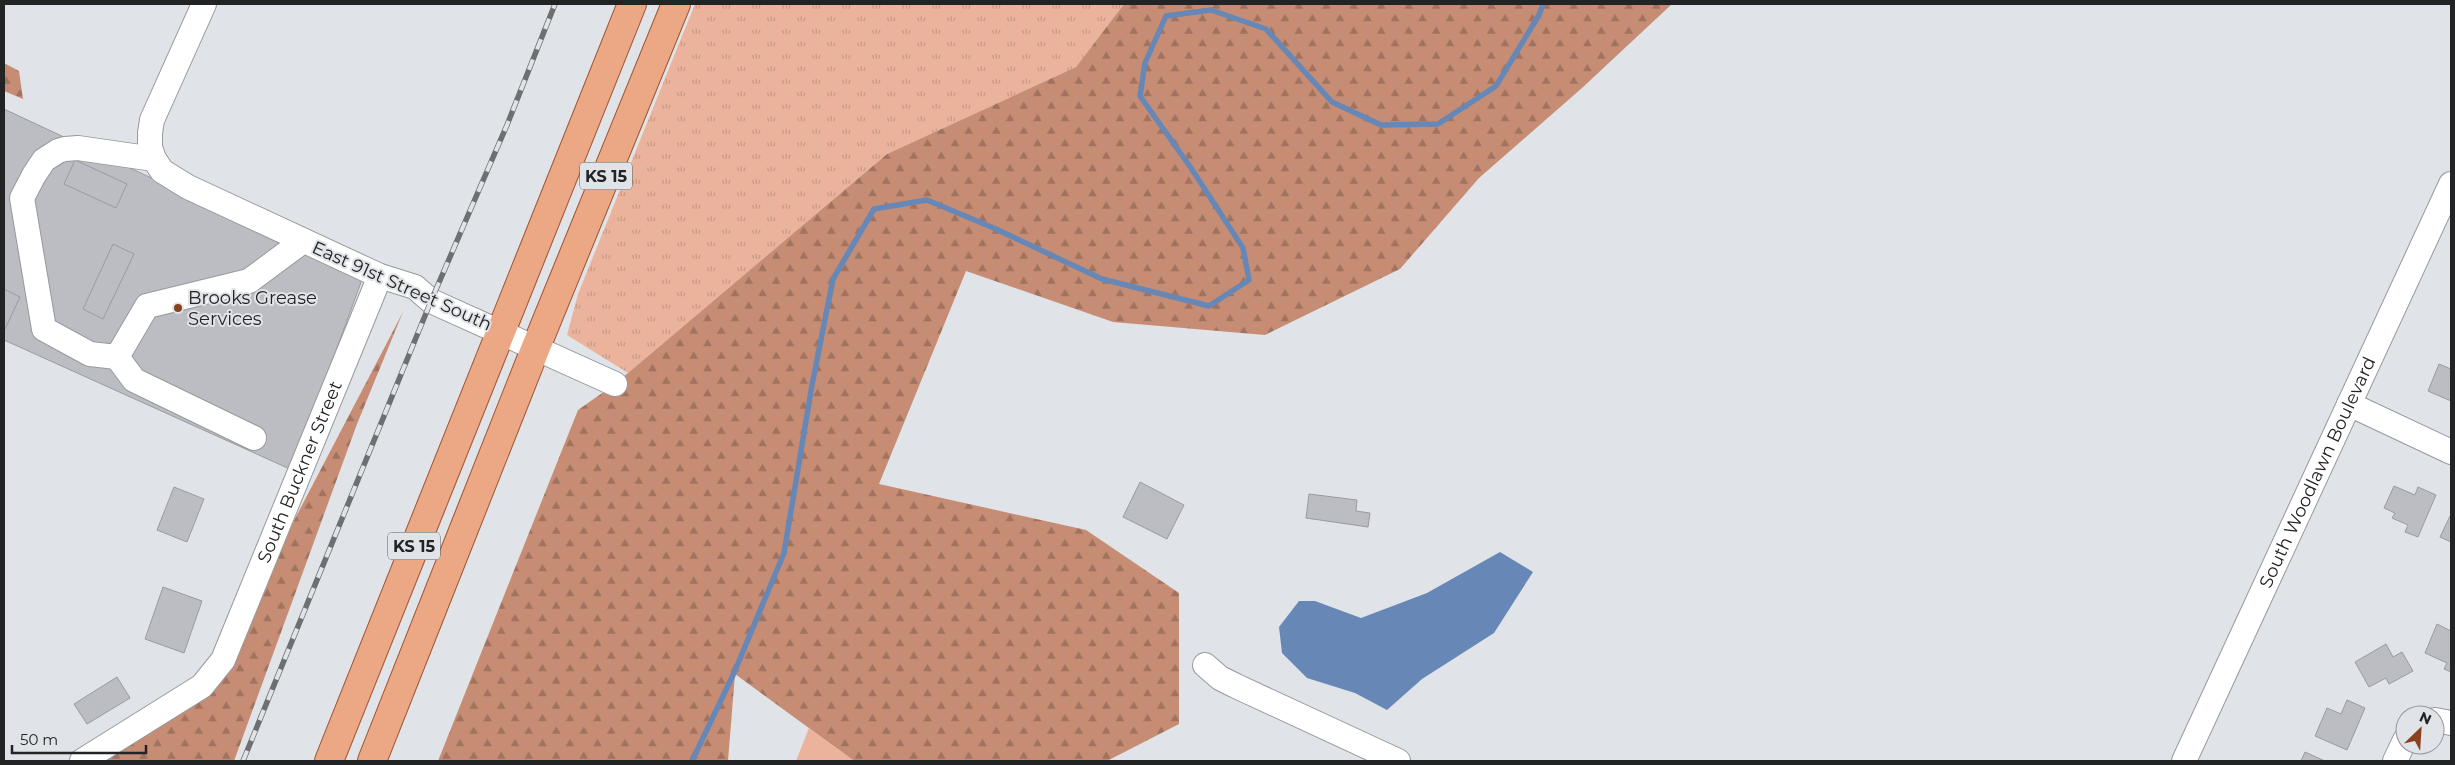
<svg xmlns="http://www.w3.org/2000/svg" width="2455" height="765" font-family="Montserrat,sans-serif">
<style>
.grass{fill:url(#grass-tufts)}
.forest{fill:url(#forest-firs)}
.park{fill:#ebb39b}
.water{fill:#6788b6}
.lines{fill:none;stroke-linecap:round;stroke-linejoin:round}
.stream{stroke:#6788b6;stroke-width:5.5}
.building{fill:#bbbdc2;stroke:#989b9f}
.minor-casing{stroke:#96999d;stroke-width:26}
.major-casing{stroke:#9e532f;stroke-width:30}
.minor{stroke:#fff;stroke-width:24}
.major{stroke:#eca785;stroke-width:28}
.rail-casing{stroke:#6d6f72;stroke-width:5.5}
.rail{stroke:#e0e3e7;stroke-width:4;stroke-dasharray:11;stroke-linecap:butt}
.poi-dot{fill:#89421f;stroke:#e0e3e7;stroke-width:2}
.labels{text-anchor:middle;stroke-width:4;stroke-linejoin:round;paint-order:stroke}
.shield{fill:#e0e3e7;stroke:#5b5d5f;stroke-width:1}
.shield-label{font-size:16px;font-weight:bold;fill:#222325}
.street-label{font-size:18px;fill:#222325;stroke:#e0e3e7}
.poi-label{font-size:18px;fill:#222325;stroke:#e0e3e7;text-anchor:start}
</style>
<defs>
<pattern id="grass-tufts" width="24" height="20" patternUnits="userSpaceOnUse" patternTransform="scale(1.25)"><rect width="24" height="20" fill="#ebb39b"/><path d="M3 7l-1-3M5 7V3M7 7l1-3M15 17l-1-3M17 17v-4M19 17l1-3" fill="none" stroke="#c99a85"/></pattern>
<pattern id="forest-firs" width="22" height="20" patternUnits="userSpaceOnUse" patternTransform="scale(1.25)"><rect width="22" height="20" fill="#c78d74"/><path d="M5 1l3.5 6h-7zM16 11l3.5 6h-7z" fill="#a1735f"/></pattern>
</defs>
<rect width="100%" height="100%" fill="#e0e3e7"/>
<!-- grass -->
<path class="grass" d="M695 4H1124L1076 67 887 154 628 373 567 335 578 294Z"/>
<!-- forest -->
<path class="forest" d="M1124 4H1672L1582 88 1479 178 1400 269 1265 335 1113 322 966 271 879 484 1086 530 1179 593V724L1107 761H854L735 674 728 761H438L578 410 615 384 887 154 1076 67Z
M4 63 19 71 23 99 4 91Z
M403 312 357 424 234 761H101L218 666Z"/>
<!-- park -->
<path class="park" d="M809 728 854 761H796Z"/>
<!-- water -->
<path class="water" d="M1500 552 1533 572 1494 633 1422 679 1387 710 1355 693 1307 678 1282 653 1279 627 1299 601H1315L1361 618 1427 593Z"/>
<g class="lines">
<!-- stream -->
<path class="stream" d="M692 761 734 673 784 553 812 385 833 279 874 209 927 200 996 229 1102 279 1209 306 1249 280 1243 248 1191 168 1140 96 1145 63 1166 16 1211 10 1266 29 1332 102 1381 125 1438 124 1496 86 1539 15 1543 4"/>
</g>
<!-- building -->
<path class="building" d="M4 109 363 277 292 470 4 340Z
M75 160 127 184 116 208 64 184Z
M113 244 134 254 103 319 83 309Z
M4 289 20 297 5 329 4 328Z
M2439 364 2451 369V401L2428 391Z
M1140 482 1184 505 1167 539 1123 517Z
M2394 486 2415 495 2418 487 2436 495 2418 537 2405 532 2408 525 2392 518 2395 513 2384 508Z
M174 487 204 499 187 542 157 530Z
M1309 494 1357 500 1356 511 1370 513 1368 527 1306 518Z
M2451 514V542L2440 537Z
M163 587 202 601 184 653 145 639Z
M2437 624 2451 631V672L2444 669 2447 663 2425 653Z
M2386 644 2393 657 2402 652 2413 671 2389 684 2386 678 2369 687 2355 662Z
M117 677 130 698 87 724 74 704Z
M2347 700 2365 708 2347 750 2315 736 2327 708 2341 714Z
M2305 752 2325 761H2301Z"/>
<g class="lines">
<!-- minor casing -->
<g class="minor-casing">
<g id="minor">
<path d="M204 4 152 120 150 133V147L154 159 162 171 188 187 380 276 415 287 431 301 615 384"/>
<path d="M154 159 78 148 65 149 58 151 44 160 34 175 22 198 44 329 90 354 117 357 147 306 249 281 303 241"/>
<path d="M117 357 134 380 254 438"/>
<path d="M2349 404 2451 452"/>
<path d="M1205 665 1220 678 1236 686 1398 761"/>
<path d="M2435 720 2451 723"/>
<path id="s1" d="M82 761 202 686 223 660 380 276"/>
<path id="s2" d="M2184 761 2451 184"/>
<path d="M2395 761 2405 740"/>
</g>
</g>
<!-- major casing -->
<g class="major-casing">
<path id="major" d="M329 761 632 4
M372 761 536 347 676 4"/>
</g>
<!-- minor -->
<use href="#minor" class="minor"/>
<!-- major -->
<use href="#major" class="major"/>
<!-- rail casing -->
<g class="rail-casing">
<path id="rail" d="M243 761 431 301 507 125 555 4"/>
</g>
<!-- rail -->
<use href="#rail" class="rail"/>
</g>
<!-- markers -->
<circle class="poi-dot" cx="178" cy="308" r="5"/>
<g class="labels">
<!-- shield labels -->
<g class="shield">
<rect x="580" y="162.5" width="52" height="27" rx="4"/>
<rect x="388" y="532.5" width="52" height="27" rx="4"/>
</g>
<g class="shield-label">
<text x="606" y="182">KS 15</text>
<text x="414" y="552">KS 15</text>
</g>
<!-- street labels -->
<g class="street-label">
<text transform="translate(402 286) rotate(24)" y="6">East 91st Street South</text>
<text dy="6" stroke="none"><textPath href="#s1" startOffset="378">South Buckner Street</textPath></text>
<text dy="6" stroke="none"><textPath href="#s2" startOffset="318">South Woodlawn Boulevard</textPath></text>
</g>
<!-- poi labels -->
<g class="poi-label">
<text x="188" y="304">Brooks Grease<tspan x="188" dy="21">Services</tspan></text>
</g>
</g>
<!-- border -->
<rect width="2455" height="765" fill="none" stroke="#222325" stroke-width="10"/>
<!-- north arrow -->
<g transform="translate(2420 730) rotate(25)"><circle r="24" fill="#e0e3e7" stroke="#949699"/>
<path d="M0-4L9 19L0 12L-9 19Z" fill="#89421f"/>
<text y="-8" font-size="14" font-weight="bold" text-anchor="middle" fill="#222325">N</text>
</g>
<!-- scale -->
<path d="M12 745v8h134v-8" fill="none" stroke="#222325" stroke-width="2.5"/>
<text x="20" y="745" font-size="15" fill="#222325" stroke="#e0e3e7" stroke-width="4" paint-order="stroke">50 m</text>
</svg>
